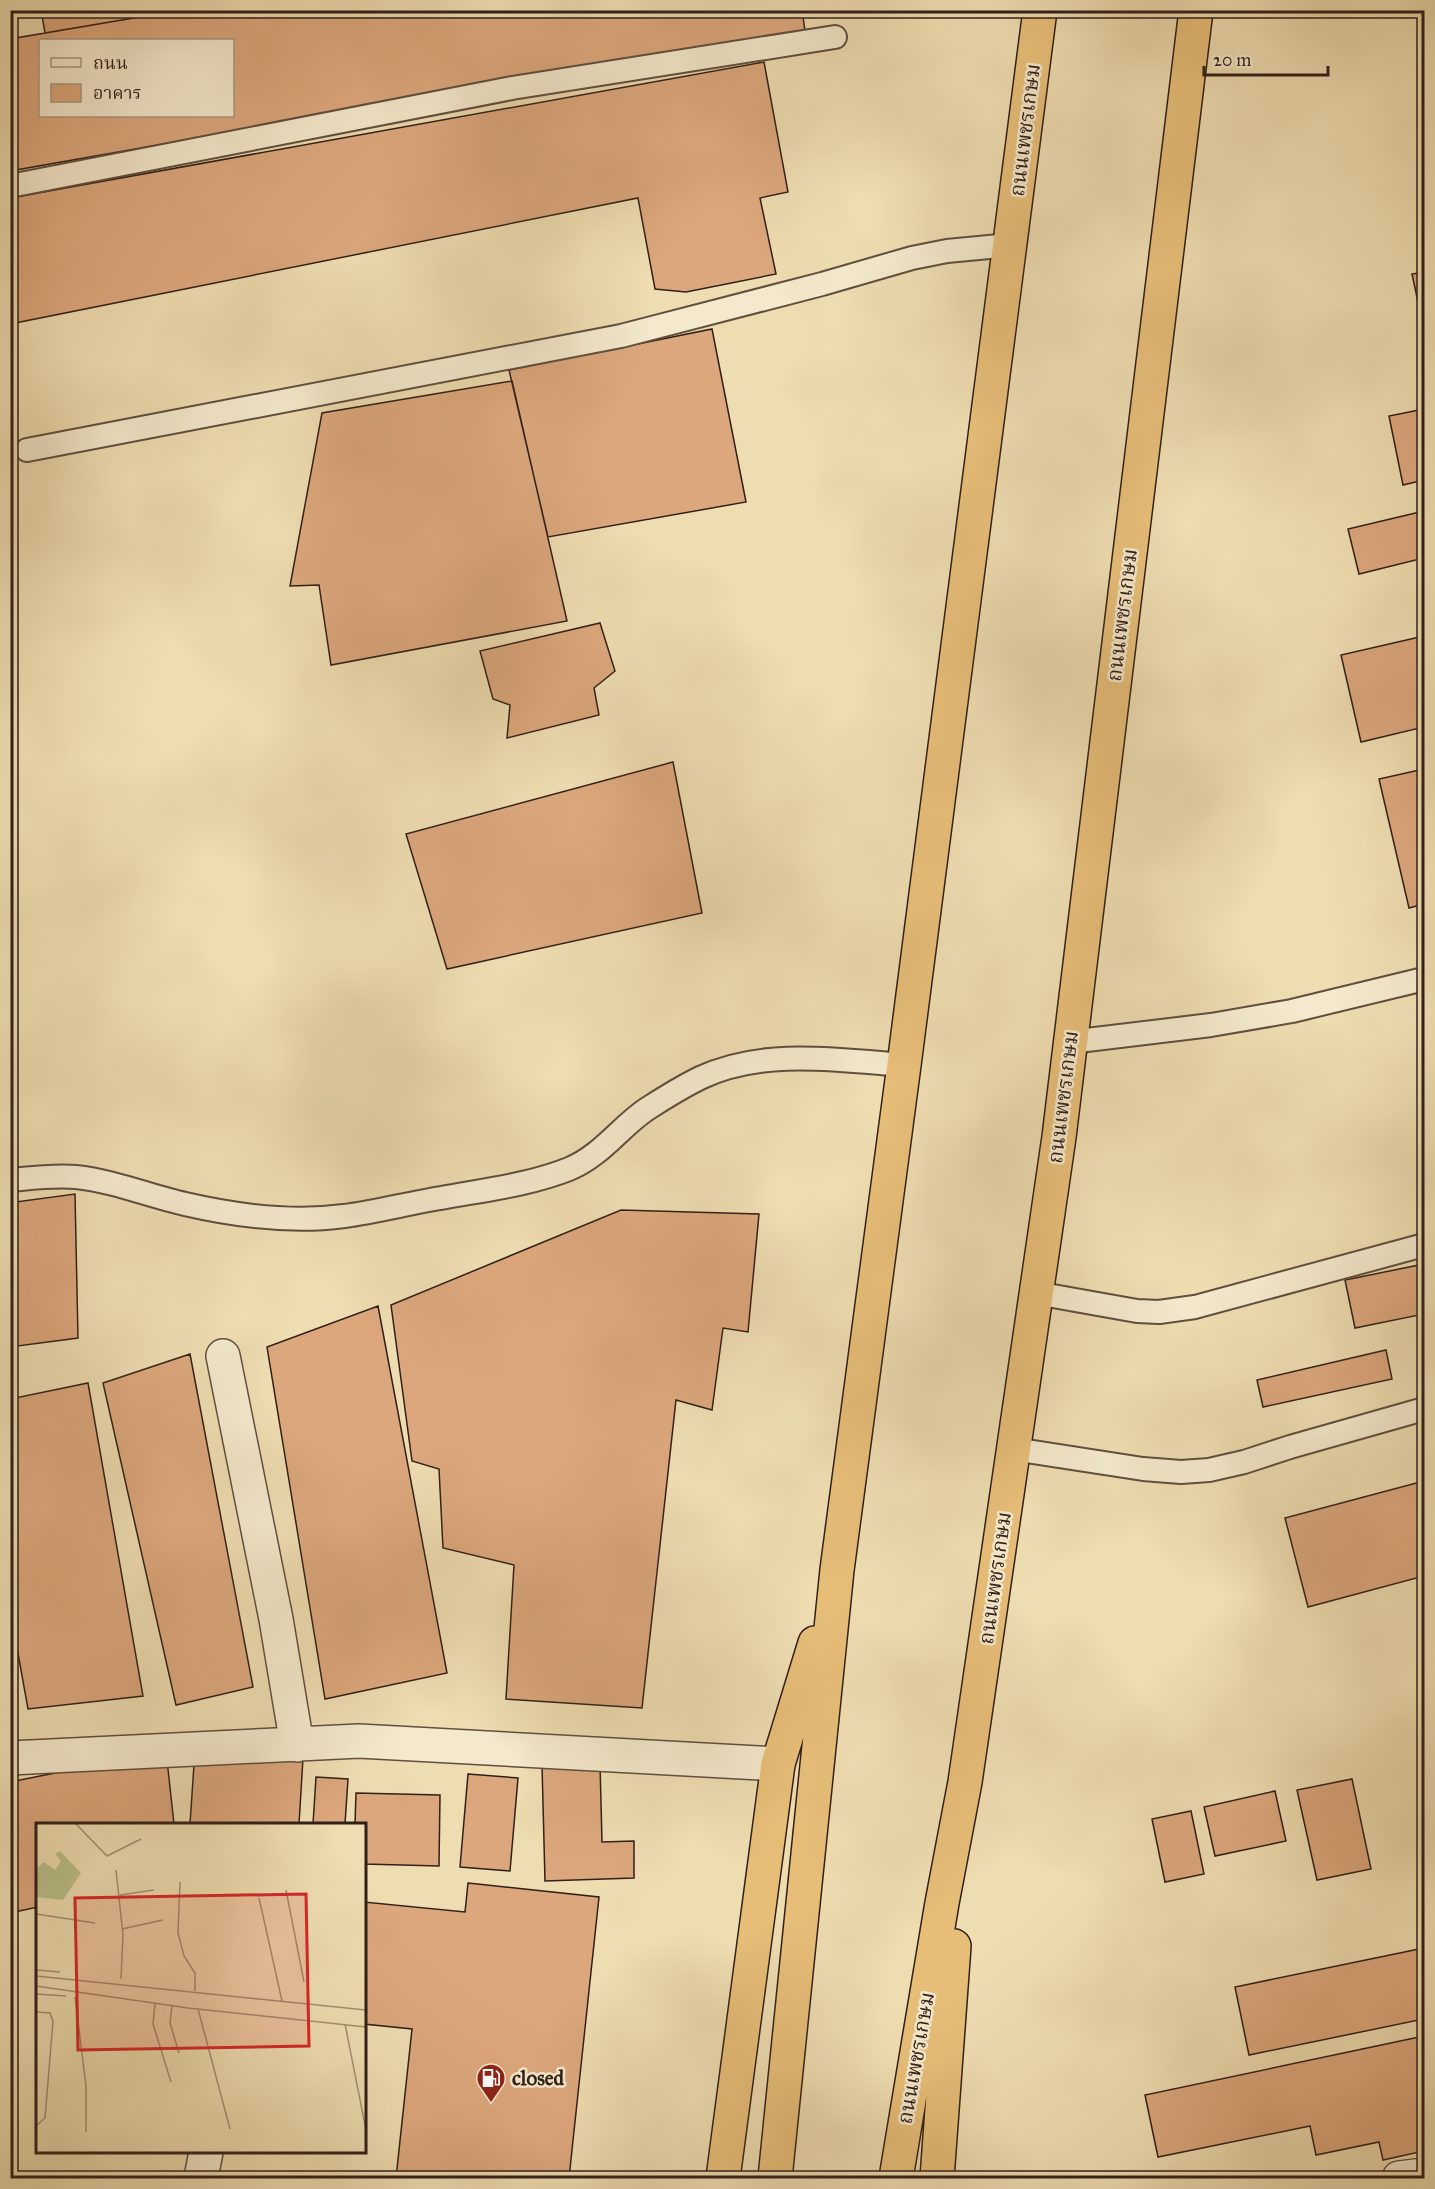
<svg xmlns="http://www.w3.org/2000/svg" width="1435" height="2189" font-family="'IM FELL Great Primer','Noto Serif Thai',serif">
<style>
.building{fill:#dca77d;stroke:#311f19;stroke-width:1.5;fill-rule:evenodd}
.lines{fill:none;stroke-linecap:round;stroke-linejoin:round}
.service-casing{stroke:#604e3f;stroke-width:26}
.minor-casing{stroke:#604e3f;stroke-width:36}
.trunk-casing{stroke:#311f19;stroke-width:36}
.service{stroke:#f4e9cc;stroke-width:22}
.minor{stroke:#f4e9cc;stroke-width:33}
.trunk{stroke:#e7be78;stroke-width:33}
.labels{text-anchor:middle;stroke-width:5;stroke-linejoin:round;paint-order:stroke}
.street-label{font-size:21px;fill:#311f19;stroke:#f4e9cc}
.poi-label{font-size:21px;font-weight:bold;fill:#311f19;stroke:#f4e9cc;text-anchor:start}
.inset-road{fill:none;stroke:#a29174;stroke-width:1.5}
.view{fill:#d62828;fill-opacity:0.15;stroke:#d62828;stroke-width:3}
.inset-edge{fill:none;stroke:#311f19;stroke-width:3}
</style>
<rect width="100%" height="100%" fill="#eeddb1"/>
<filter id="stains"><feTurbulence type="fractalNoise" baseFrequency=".00333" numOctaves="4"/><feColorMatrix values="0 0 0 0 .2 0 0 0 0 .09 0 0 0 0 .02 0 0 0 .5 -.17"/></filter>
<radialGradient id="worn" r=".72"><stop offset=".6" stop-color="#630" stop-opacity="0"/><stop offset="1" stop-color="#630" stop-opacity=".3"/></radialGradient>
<!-- building -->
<path class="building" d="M41 10H181L45 33Z
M181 10H802L805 31 10 171V39ZM40 40H232V116H40Z
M764 62 788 192 760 198 776 274 686 292 655 289 638 198 10 324V198Z
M1424 272V330L1412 274Z
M712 329 746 502 548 537 509 370Z
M512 381 567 621 331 665 319 585 290 586 322 413Z
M1424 409V480L1403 485 1389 416Z
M1424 511V558L1359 574 1348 529Z
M600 623 615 671 594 688 599 715 507 738 510 705 493 699 480 651Z
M1424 636V727L1361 742 1341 655Z
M673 762 702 913 447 969 406 834Z
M1424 769V904L1409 908 1379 779Z
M10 1187 16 1202 75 1194 78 1338 10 1347Z
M621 1210 759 1214 748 1332 723 1328 712 1410 676 1400 642 1708 506 1699 514 1565 443 1548 439 1469 412 1461 391 1305Z
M1424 1264V1314L1355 1328 1345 1280Z
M378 1306 447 1673 325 1699 267 1347Z
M1386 1350 1392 1379 1263 1407 1257 1380Z
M190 1354 253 1687 176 1705 103 1383Z
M88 1383 143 1696 28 1709 10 1609V1399Z
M1424 1481V1576L1308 1607 1285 1518Z
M195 1750 303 1758 299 1824H190Z
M166 1751 174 1824H38V1907L10 1913V1782Z
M600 1764 602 1842 634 1841V1878L545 1881 542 1765Z
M468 1774 518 1778 510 1871 460 1867Z
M316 1777 348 1779 345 1824H313Z
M1352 1779 1371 1869 1317 1880 1297 1790Z
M1275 1791 1286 1841 1215 1856 1204 1807Z
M356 1793 440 1795 439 1866 364 1864V1824H355Z
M1191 1811 1204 1874 1165 1882 1152 1819Z
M468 1883 599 1897 569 2178H396L412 2029 364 2024V1902L465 1912Z
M1424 1948V2019L1249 2055 1235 1987Z
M1424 2036V2151L1383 2160 1379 2142 1316 2155 1310 2126 1158 2157 1145 2095Z"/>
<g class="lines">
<!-- service casing -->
<g class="service-casing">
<path id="service" d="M10 186 512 88 835 37
M27 450 621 336 822 284 912 258 947 251 1010 245
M1070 1042 1211 1025 1292 1011 1424 979
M10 1180C32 1178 54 1175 76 1177 114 1181 149 1196 185 1204 237 1216 292 1223 344 1216 377 1212 409 1203 441 1198 484 1190 529 1185 569 1169 601 1156 620 1127 647 1109 664 1098 682 1087 700 1078 763 1048 838 1060 904 1065
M1036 1293 1137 1311 1159 1312 1195 1307 1424 1245
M1013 1449 1143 1469 1181 1472 1209 1470 1244 1462 1290 1447 1424 1409"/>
</g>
<!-- minor casing -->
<g class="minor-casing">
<path id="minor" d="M223 1356 276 1619 297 1745
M10 1758 359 1741 778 1764
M201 2178 206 2152
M1399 2178 1424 2175"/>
</g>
<!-- trunk casing -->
<g class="trunk-casing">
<path id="trunk" d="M723 2178 778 1764 815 1643
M775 2178 837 1570 904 1065 1040 10
M896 2178 942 1903 965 1782 1059 1137 1196 10
M937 2178 954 1946"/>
</g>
<!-- service -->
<use href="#service" class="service"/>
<!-- minor -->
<use href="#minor" class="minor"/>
<!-- trunk -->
<use href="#trunk" class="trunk"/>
</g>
<!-- icons -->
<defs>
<g id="fuel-pin" transform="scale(1.5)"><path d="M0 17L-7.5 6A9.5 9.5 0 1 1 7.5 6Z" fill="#8f2418" stroke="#f4e9cc"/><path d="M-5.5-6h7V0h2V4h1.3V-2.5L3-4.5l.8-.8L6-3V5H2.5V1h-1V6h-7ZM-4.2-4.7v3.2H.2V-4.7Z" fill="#fff"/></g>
</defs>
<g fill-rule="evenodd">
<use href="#fuel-pin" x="491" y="2078"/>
</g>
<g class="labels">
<!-- street labels -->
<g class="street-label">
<text transform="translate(1025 130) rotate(-83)" y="7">ถนนเพชรเกษม</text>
<text transform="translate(1122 615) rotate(-83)" y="7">ถนนเพชรเกษม</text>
<text transform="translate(1063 1097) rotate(-83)" y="7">ถนนเพชรเกษม</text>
<text transform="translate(995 1578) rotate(-82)" y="7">ถนนเพชรเกษม</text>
<text transform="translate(916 2058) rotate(-80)" y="7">ถนนเพชรเกษม</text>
</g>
<!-- poi labels -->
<g class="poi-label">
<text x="512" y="2085">closed</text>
</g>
</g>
<!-- overview -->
<g transform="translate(36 1823)">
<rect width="330" height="330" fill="#eeddb1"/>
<path d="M24 28 45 50 27 77 0 74V46L8 39 19 47 25 38 19 31Z" fill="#bac08b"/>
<path class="inset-road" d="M40 1 71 33 105 16M80 47 87 112 85 156M144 59 142 110 148 133 159 150V168M250 67 268 159M84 72 118 67M223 75 246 178M0 91 59 100M86 106 127 97M0 147 24 149M0 153 330 187M0 163 152 185 330 204M0 171 30 173M39 174 50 263V309M119 181 117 201 135 259M136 183 134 200 143 230M162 186 194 306M0 189 14 190 17 198 9 295 0 303M309 201 330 307"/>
<path class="view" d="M270 71 273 223 42 227 39 75Z"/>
<rect width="330" height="330" class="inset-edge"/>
</g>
<!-- margin -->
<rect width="1435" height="2189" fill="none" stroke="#eeddb1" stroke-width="36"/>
<rect x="12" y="12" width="1411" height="2165" fill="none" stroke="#311f19" stroke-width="3"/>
<rect x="18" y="18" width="1399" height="2153" fill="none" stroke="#311f19" stroke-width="1.5"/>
<!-- legend -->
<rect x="39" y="39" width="195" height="78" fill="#f4e9cc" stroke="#a69884" stroke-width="1.5"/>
<rect x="51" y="58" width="30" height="9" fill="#f4e9cc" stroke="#a69884" stroke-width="1.5"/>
<text x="93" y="69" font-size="18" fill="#311f19">ถนน</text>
<rect x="51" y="84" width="30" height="18" fill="#dca77d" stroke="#a69884" stroke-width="1.5"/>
<text x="93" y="99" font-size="18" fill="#311f19">อาคาร</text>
<!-- scale -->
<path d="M1204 66v9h124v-9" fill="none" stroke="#311f19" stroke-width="3"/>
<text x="1213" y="66" font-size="18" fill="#311f19" stroke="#f4e9cc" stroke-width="4.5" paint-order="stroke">20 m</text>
<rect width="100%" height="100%" filter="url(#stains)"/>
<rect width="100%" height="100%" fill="url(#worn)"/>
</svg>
